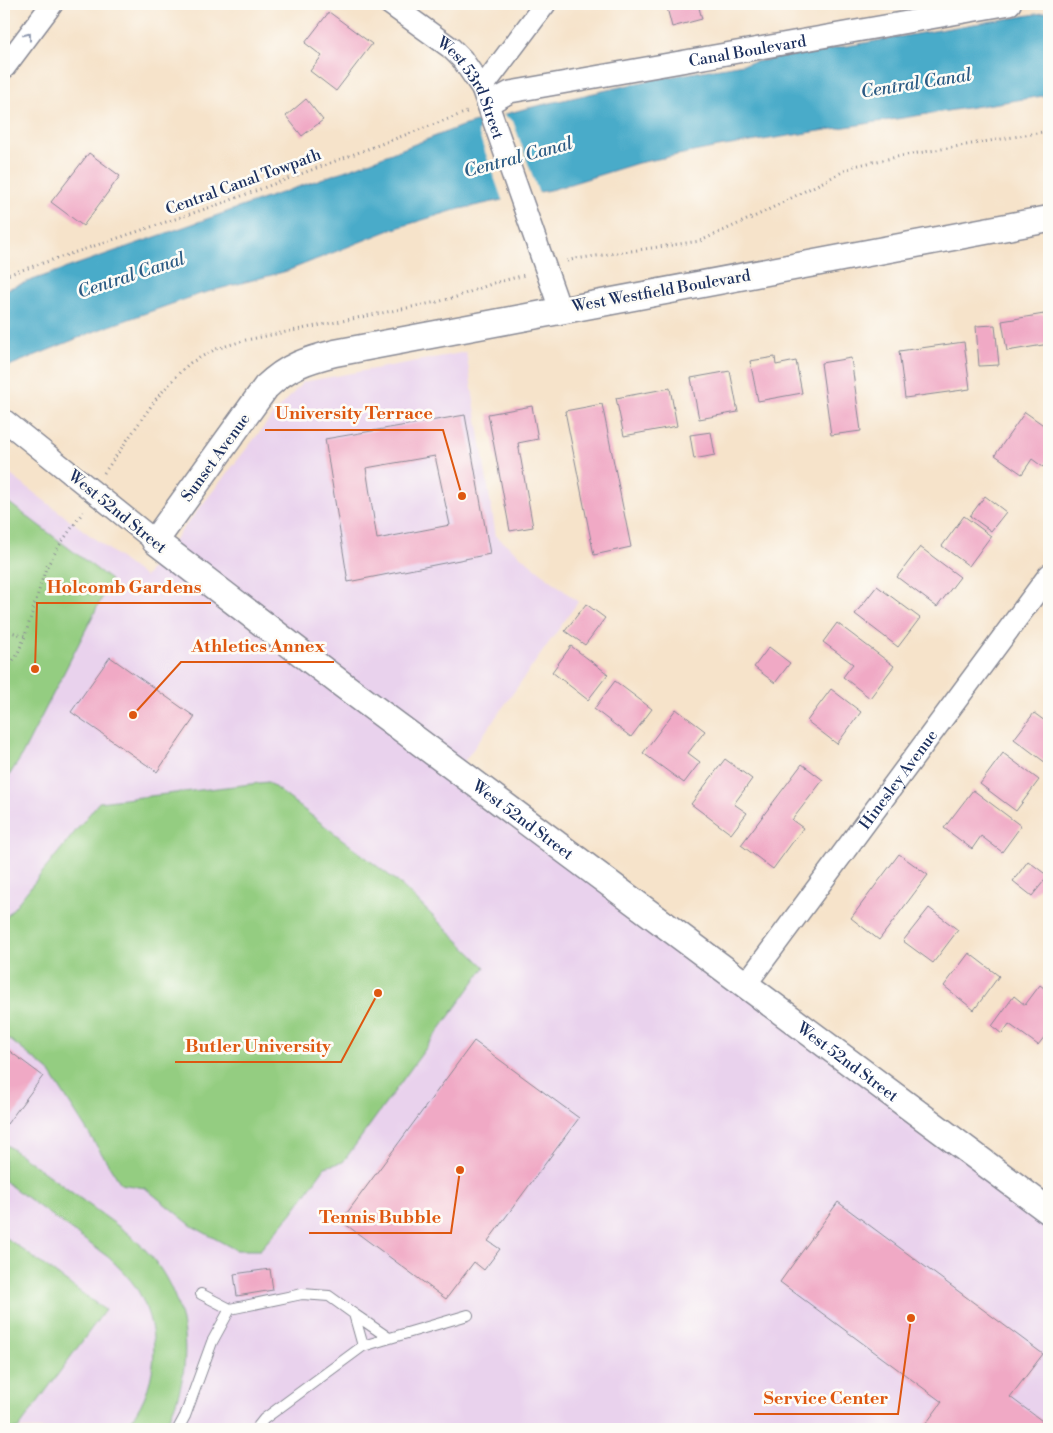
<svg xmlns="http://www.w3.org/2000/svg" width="1053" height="1433" font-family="'Libre Bodoni',serif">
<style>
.built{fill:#e9d2ed}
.green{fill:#94cd81;stroke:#587e70}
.water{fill:#4aabc9;stroke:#326d94}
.pier{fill:#f6e3ca}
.building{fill:#f0a9c5;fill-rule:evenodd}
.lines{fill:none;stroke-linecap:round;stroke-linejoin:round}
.service-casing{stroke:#888994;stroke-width:12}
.minor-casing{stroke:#888994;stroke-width:24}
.tertiary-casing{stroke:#888994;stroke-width:29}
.path{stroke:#888994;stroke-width:3;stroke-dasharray:1 4;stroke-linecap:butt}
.service{stroke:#fff;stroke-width:10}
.minor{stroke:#fff;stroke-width:21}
.tertiary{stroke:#fff;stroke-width:26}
.oneway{stroke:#8d97ae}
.labels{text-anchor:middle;stroke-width:5;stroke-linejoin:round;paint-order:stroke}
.street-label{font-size:16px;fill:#1b2f5e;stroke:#fdfcf7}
.water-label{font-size:18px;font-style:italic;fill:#2b5a83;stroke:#fdfcf7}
.leader{fill:none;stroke:#de5710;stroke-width:2}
.callout-dot{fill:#de5710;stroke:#fdfcf7;stroke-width:2}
.callout-label{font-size:18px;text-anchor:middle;font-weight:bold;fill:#de5710;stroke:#fdfcf7;stroke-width:5;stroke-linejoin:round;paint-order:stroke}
</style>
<rect width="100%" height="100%" fill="#fdfcf7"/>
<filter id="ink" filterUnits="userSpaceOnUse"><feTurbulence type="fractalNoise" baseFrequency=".02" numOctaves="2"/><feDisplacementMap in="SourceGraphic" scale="10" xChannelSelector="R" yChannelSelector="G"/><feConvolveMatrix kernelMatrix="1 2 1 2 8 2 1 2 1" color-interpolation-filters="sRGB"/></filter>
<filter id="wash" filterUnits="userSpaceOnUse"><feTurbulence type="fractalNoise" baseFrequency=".0096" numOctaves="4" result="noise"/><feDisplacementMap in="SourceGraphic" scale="20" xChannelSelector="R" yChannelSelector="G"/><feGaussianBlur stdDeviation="1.12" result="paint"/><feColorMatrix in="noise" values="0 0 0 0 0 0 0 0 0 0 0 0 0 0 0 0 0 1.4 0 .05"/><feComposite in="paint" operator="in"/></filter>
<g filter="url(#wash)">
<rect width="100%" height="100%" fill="#f6e3ca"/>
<!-- built -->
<path class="built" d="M466 352 496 536 578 602 456 773 1049 1213V1429H4V470L145 577 270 419 303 382Z"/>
<!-- green -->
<path class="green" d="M4 499 111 580 20 759 4 783Z
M268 782 399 883 485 967 343 1162 325 1167 292 1213 260 1250H236L192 1226 145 1188 121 1184 49 1071 4 1035V922L8 915 99 802Z
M4 1143 125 1231C137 1241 148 1251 157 1264 192 1312 194 1379 163 1429H124C159 1390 163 1334 137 1289 129 1277 119 1267 108 1257L4 1181Z
M4 1236 105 1310 18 1429H4Z"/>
<!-- water -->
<path class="water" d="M1049 12V95L718 147 638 163 554 189 455 210 390 230 287 271 200 294 98 330 4 368V290L358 166 462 126 524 109 651 80 968 25Z"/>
<!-- pier -->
<path class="pier" d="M501 113 513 121 539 194 503 202 478 132 484 118Z"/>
<g id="blocks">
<!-- building -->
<path class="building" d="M666 4H698L702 19 672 27Z
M329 12 372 44 336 91 310 71 322 56 305 43Z
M306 99 323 120 302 136 286 116Z
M89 153 120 176 83 226 51 202Z
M1044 314 1049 344 1007 351 1002 321Z
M995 325 999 365 979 366 976 326Z
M964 342 970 389 905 398 899 351Z
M775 357 776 365 796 361 802 393 758 401 750 361Z
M851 358 861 431 831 435 821 363Z
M730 371 738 412 699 419 691 378Z
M670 388 677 426 624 436 616 398Z
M602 404 631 547 594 555 565 411Z
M532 406 538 439 518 443 533 527 510 531 488 414Z
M1025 412 1049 429V458L1043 467 1032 459 1022 474 995 455Z
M465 415 490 554 348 582 325 439ZM435 456 450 525 377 539 366 468Z
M711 432 715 455 694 459 690 435Z
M985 496 1006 512 991 531 970 516Z
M964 516 991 536 969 566 942 546Z
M920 547 960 577 937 607 897 577Z
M877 586 920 618 898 647 855 614Z
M586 604 605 618 585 645 565 631Z
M837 623 894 666 870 698 843 677 853 664 823 642Z
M571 646 608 674 588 700 552 672Z
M769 647 790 663 775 683 754 667Z
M110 657 195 717 157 772 71 712Z
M615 681 652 709 631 737 594 709Z
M831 689 861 712 837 744 807 721Z
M676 709 705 731 688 753 700 762 684 783 643 753Z
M1034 713 1049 724V758L1046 763 1014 739Z
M1003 753 1039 780 1016 811 980 784Z
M725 759 752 779 734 804 747 813 731 834 691 804Z
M802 764 823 780 792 820 803 828 773 869 741 845Z
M973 790 1021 826 1002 852 981 836 972 849 944 828Z
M899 854 928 875 879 940 851 918Z
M1028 861 1048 876 1032 896 1013 881Z
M929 908 958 930 933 963 903 941Z
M969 953 999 976 974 1010 944 986Z
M1040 985 1049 992V1031L1038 1045 1009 1024 1002 1034 992 1026 1014 996 1025 1005Z
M474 1041 579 1118 488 1241 500 1249 484 1270 474 1262 446 1299 341 1221Z
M4 1047 43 1076 7 1124 4 1122Z
M838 1202 1043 1354 1010 1397 1049 1426V1429H922L942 1402 780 1282Z
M270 1269 273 1290 237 1296 234 1274Z"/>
</g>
</g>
<g filter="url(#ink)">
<use href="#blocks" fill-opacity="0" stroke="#888994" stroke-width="1"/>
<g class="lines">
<!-- service casing -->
<g class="service-casing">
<path id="service" d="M201 1294 230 1309 302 1294 329 1296 354 1314
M363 1346 354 1314 389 1338
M178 1429 185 1416 212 1342 230 1309
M256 1429 264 1419 363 1346 468 1315"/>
</g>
<!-- minor casing -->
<g class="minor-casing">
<g id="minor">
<path id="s1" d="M390 4 451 48 462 59 482 88 560 309"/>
<path d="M4 68 52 4"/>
<path d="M482 88 545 4"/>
<path id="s2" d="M488 104 510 92 1010 4"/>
<path d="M4 420 155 541"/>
<path id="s3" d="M746 984 1049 575"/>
</g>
</g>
<!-- tertiary casing -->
<g class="tertiary-casing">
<g id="tertiary">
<path id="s4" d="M1049 219 335 353C307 360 288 366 266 387L155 541 339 682 1049 1211"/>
</g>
</g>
<!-- path -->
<path class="path" d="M567 261 575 259 700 241 758 215 854 166 906 155 1049 131
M4 276 220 204 467 112
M104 473 156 399 180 372 190 363 216 349 246 340 437 302 456 297 494 283 525 275
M4 630 25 636
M4 672 17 655 25 636 46 568 59 546 83 512"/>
<!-- service -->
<use href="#service" class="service"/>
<!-- minor -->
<use href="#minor" class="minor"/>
<!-- tertiary -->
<use href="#tertiary" class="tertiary"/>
</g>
<!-- one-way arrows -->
<defs><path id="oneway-chevron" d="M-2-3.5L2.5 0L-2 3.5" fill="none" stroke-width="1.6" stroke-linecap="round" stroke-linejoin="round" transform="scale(1.25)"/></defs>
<use class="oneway" href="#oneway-chevron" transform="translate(28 36) rotate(-53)"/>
</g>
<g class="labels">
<!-- street labels -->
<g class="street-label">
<text dy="6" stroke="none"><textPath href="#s2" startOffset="266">Canal Boulevard</textPath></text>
<text dy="6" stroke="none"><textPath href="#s1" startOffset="120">West 53rd Street</textPath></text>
<text transform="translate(243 181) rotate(-20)" y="6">Central Canal Towpath</text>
<text transform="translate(661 290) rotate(-10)" y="6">West Westfield Boulevard</text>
<text transform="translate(215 457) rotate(-54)" y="6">Sunset Avenue</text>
<text transform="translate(118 511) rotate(39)" y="6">West 52nd Street</text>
<text dy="6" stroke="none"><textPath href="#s3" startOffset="255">Hinesley Avenue</textPath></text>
<text dy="6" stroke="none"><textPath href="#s4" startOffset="1456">West 52nd Street</textPath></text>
<text dy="6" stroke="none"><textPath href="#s4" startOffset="1861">West 52nd Street</textPath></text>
</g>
<!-- water labels -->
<g class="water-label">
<text transform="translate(916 83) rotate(-9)" y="6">Central Canal</text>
<text transform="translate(518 157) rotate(-15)" y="6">Central Canal</text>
<text transform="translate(131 275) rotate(-18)" y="6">Central Canal</text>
</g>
</g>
<!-- callouts -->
<path class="leader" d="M462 496L443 430H265M35 669L37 603H211M133 715L181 662H334M378 993L341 1062H175M460 1170L451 1233H309M911 1318L898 1414H754"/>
<g class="callout-dot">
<circle cx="462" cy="496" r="5"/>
<circle cx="35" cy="669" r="5"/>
<circle cx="133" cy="715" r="5"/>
<circle cx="378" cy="993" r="5"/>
<circle cx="460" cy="1170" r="5"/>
<circle cx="911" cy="1318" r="5"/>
</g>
<g class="callout-label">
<text x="354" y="419">University Terrace</text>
<text x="124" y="593">Holcomb Gardens</text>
<text x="258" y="652">Athletics Annex</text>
<text x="258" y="1052">Butler University</text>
<text x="380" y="1223">Tennis Bubble</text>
<text x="826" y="1404">Service Center</text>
</g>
<!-- margin -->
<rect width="1053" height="1433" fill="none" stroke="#fdfcf7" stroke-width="20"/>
</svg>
